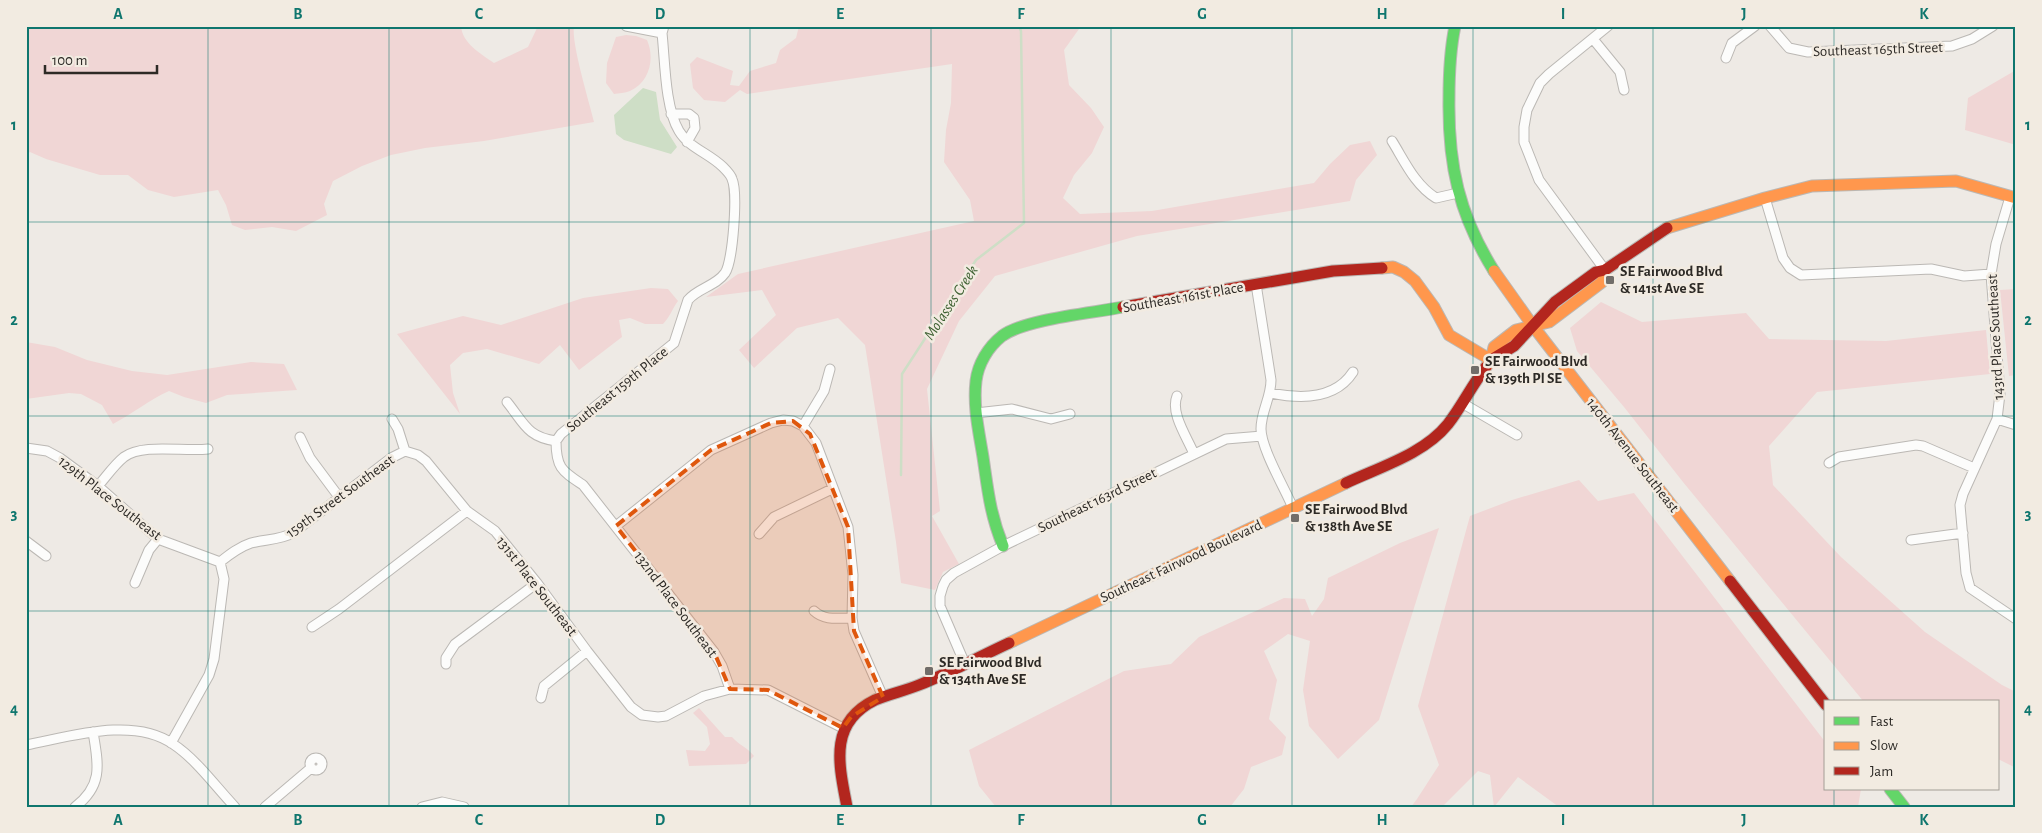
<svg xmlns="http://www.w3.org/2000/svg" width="2042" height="833" font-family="'Alegreya Sans',sans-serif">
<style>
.green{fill:#f0d6d5}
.water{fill:#cedec6}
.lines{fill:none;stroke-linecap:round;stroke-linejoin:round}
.stream{stroke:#cedec6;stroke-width:2.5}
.street-casing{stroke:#bbb8b4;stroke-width:11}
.fast-casing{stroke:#bbb8b4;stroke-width:13}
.slow-casing{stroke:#bbb8b4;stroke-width:13}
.jam-casing{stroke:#bbb8b4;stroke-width:13}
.street{stroke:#fcfcfb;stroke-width:9}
.fast{stroke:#63d668;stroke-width:11}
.slow{stroke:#ff974d;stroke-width:11}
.jam{stroke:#b3261e;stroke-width:11}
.marked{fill:#df570d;fill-opacity:0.2;stroke:#df570d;stroke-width:4;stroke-dasharray:10 6;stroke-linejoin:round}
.grid{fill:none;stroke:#0f766e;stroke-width:1;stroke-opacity:0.55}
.poi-dot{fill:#716d69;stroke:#f2ebe1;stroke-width:2}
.labels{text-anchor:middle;stroke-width:5;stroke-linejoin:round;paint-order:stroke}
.street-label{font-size:15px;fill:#2d2a26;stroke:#f2ebe1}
.poi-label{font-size:15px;font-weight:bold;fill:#2d2a26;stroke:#f2ebe1;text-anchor:start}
.water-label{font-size:16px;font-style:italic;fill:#3e6132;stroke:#f2ebe1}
.neatline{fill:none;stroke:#0f766e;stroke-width:2}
.grid-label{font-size:16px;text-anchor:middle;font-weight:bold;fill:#0f766e}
</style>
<rect width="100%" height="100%" fill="#eeeae5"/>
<!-- green -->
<path class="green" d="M26 26H461C462 43 481 54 494 63L528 47 538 26H574C571 43 589 101 594 122L484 141 425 148 391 155 362 166 333 181 324 204 327 215 296 231 272 227 245 230 232 225 226 205 218 190 174 197 148 190 128 175H100L46 159 30 152 26 155Z
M799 26H1099L1098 28 1079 29 1064 50 1069 85 1091 108 1104 127 1092 153 1074 175 1063 198 1080 214 1152 211 1314 183 1330 164 1350 145 1370 141 1377 155 1356 180 1350 201 1137 236 995 276 959 321 927 389 940 511 932 516 959 564 943 572 935 590 901 583 896 542 865 345 838 318 797 328 754 368 739 350 776 315 762 290 706 297 738 274 974 221 970 200 944 162 946 130 951 103 952 64 747 94 740 90 725 102 704 100 693 88 690 64 697 57 733 71 730 85 739 86 750 71 776 63 780 50 796 38Z
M626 35 636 36 647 40C655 58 650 82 630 91 625 93 619 93 614 94L606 83 607 63 616 37Z
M2016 70V145L1965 130 1968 98Z
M651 288 668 289 678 301C672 309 670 317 663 324H645L630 318 619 320 622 337 579 370 560 345 539 364 487 349 463 353 450 365 453 393 460 414 397 334 463 316 501 325 583 298Z
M2016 289V375L2009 376 2000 290Z
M1601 302 1642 322 1746 313 1769 339 1886 341 1986 330 1990 374 1817 392 1769 446 1773 485 1841 557 1925 632 2002 685 2016 692V768L1998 759V702H1864L1683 482 1624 407 1577 351 1570 328Z
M26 342 55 347 87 360 132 371 167 375 251 362 284 364 297 390 227 395 206 403 184 397 169 391C149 400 132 414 113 424L102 405 81 394 69 393 26 399Z
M1579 480 1598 501 1634 493 1826 743V789H1861L1858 807H1559L1518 777 1494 807 1490 775 1478 771 1442 807H1411L1417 799 1439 765 1418 706 1470 516 1512 500Z
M1439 528 1379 720 1338 759 1309 726 1303 690 1310 641 1288 634 1264 651 1277 680 1269 719 1286 737 1282 755 1251 767 1244 789 1230 807H996L979 786 969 750 1124 671 1171 664 1199 637 1284 598 1305 599 1312 616 1324 599 1328 578 1400 543Z
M699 708 725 737H732C739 745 748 748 754 756L746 764 689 766 686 750 705 751 710 744 707 727 693 713Z"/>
<!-- water -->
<path class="water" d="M643 88 656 92 660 120 677 147 671 154 624 140 616 134 614 115Z"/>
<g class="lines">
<!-- stream -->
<path class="stream" d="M901 475 902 374 976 260 1024 223 1021 31 1019 26"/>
<!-- street casing -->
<g class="street-casing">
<path id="street" d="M626 26 662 33
M1770 26 1789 48 1808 52 1952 46 1972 39 1993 26
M1593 39 1620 72 1624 90
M1726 58 1732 43 1755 26
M671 114H689L694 118 695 128 687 142
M1392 141C1405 162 1415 185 1436 198L1458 193
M2010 197 1996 244 1991 274 2000 394 1997 419 1963 494 1960 505 1966 573 1970 588 2016 619
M1765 198 1783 258 1790 268 1801 275 1931 269 1964 276 1991 274
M1605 270 1539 180 1524 142V127L1527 110 1540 83 1549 74 1608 26
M1256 284 1271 380C1271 398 1261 411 1261 429 1261 448 1285 489 1293 508
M1271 393C1300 399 1335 400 1353 372
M1177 396C1170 413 1187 437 1194 454
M507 402C524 423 527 437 556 441 556 468 562 471 583 485L714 652 722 666 730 689
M1462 403 1517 435
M976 413 1012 409 1051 419 1070 414
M392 419 398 429 405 451
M1997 419 2016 425
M803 426 824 391 830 369
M300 437 310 458 339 497
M556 441 561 434 674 343 688 300C698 288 716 286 725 273 733 262 738 192 732 179 731 175 726 170 723 167 709 153 689 148 679 131 665 108 665 61 662 33L664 26
M26 448 47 451 60 458 98 486 158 539 220 562
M405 451 418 455 426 461 467 511 495 531 537 583 587 651 631 707 642 715 658 717 666 716 704 696 730 689 768 690 843 728
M1829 463 1839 457 1916 445 1923 446 1974 468
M98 486C106 477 114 465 124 457 143 443 184 452 208 449
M616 526 711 450 771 423 783 420 793 421 803 426 816 443 848 527 853 575 852 618 854 631 883 697
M759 534 774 517 832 489
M1911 540 1963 533
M26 541 46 556
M220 562C230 554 239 547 251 543 266 539 280 540 293 533L391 458 405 451
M135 583 149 550 158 539
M814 611C825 621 838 618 852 618
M312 627 339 609 467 511
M446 664V658L455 644 537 583
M965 664 940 606V596L943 586 946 580 954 573 1003 546 1226 439 1262 436
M541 698 544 686 587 651
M171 743 209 675 214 659 224 579 220 562
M26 745C69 737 133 716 173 744 197 760 215 786 235 807
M310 764a6 6 0 1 1 12 0a6 6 0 1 1-12 0Z
M75 807C104 785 98 763 93 732
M265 807 311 768
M422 807 442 802 464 807"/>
</g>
<!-- fast casing -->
<g class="fast-casing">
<path id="fast" d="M1455 26C1450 50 1449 74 1449 99 1448 165 1459 215 1494 271
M1003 546C990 514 988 491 983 457 979 432 973 407 976 381 978 364 988 347 1002 336 1025 319 1093 313 1123 307
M1890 789 1904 807"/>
</g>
<!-- slow casing -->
<g class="slow-casing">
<path id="slow" d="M1667 228 1765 198 1812 186 1956 181 2016 198
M1382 268 1393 267 1404 272 1415 281 1434 307 1449 335 1491 360
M1494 271 1533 326 1730 581
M1486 367 1491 360 1494 347 1516 330 1549 322 1602 282 1605 270
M1009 643 1346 483"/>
</g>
<!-- jam casing -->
<g class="jam-casing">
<path id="jam" d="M1123 307 1333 271 1382 268
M1491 360 1514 346 1555 302 1596 272 1605 270 1667 228
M1346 483C1380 467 1424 454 1448 424 1462 406 1472 385 1486 367
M1730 581 1826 705
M847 807C839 765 828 723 875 700 889 694 904 691 919 685 949 673 979 657 1009 643"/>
</g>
<!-- street -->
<use href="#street" class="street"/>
<!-- fast -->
<use href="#fast" class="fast"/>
<!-- slow -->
<use href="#slow" class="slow"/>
<!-- jam -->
<use href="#jam" class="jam"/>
</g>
<!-- marked area -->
<path class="marked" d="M793 421 810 434 848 527 854 631 883 697 851 717 843 728 768 690 730 689 714 652 616 526 711 450 771 423Z"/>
<!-- grid -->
<path class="grid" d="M208 26V807M389 26V807M569 26V807M750 26V807M931 26V807M1111 26V807M1292 26V807M1473 26V807M1653 26V807M1834 26V702M26 222H2016M26 416H2016M26 611H2016M1834 789V807"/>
<!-- markers -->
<g class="poi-dot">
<rect x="1605" y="275" width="10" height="10" rx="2.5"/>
<rect x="1470" y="365" width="10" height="10" rx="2.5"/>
<rect x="1290" y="513" width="10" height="10" rx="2.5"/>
<rect x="924" y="666" width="10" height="10" rx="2.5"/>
</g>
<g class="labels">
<!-- street labels -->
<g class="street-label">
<text transform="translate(1878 49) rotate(-2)" y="5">Southeast 165th Street</text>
<text transform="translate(1183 297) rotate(-10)" y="5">Southeast 161st Place</text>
<text transform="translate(1995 337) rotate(-93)" y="5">143rd Place Southeast</text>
<text transform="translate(617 389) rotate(-39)" y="5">Southeast 159th Place</text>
<text transform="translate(1633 455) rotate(52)" y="5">140th Avenue Southeast</text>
<text transform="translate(340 496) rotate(-36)" y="5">159th Street Southeast</text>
<text transform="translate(110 498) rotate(38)" y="5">129th Place Southeast</text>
<text transform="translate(1097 500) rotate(-26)" y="5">Southeast 163rd Street</text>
<text transform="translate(1181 561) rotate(-25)" y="5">Southeast Fairwood Boulevard</text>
<text transform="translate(537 586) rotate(52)" y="5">131st Place Southeast</text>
<text transform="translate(676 604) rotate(53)" y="5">132nd Place Southeast</text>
</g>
<!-- poi labels -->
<g class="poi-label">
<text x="1620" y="276">SE Fairwood Blvd<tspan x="1620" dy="17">&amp; 141st Ave SE</tspan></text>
<text x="1485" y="366">SE Fairwood Blvd<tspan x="1485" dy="17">&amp; 139th Pl SE</tspan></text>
<text x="1305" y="514">SE Fairwood Blvd<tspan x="1305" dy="17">&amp; 138th Ave SE</tspan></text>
<text x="939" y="667">SE Fairwood Blvd<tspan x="939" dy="17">&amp; 134th Ave SE</tspan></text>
</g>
<!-- water labels -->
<g class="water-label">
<text transform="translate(950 302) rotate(-57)" y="6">Molasses Creek</text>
</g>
</g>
<!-- border -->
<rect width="2042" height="833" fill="none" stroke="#f2ebe1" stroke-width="55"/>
<!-- legend -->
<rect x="1824" y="700" width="175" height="90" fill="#f2ebe1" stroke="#a39e96"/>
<rect x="1834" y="717" width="25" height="8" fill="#63d668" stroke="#a39e96"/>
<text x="1870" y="726" font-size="15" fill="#2d2a26">Fast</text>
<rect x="1834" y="742" width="25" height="8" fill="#ff974d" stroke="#a39e96"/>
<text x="1870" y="750" font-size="15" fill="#2d2a26">Slow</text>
<rect x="1834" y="767" width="25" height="8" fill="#b3261e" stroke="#a39e96"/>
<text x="1870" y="776" font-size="15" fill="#2d2a26">Jam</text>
<!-- scale -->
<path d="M45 65v8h112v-8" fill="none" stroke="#2d2a26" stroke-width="2.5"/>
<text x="52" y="65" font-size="15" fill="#2d2a26" stroke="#f2ebe1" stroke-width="4" paint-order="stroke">100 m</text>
<rect x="28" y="28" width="1986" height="778" class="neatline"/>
<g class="grid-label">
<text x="118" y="19">A</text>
<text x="298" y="19">B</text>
<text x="479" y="19">C</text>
<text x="660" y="19">D</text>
<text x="840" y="19">E</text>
<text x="1021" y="19">F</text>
<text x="1202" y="19">G</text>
<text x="1382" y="19">H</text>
<text x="1563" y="19">I</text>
<text x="1744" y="19">J</text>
<text x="1924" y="19">K</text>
<text x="14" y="130">1</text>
<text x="2028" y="130">1</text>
<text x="14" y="325">2</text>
<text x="2028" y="325">2</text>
<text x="14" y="519">3</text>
<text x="2028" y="519">3</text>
<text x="14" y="714">4</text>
<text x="2028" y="714">4</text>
<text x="118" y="825">A</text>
<text x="298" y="825">B</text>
<text x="479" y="825">C</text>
<text x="660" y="825">D</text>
<text x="840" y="825">E</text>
<text x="1021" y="825">F</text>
<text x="1202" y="825">G</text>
<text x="1382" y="825">H</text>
<text x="1563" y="825">I</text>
<text x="1744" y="825">J</text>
<text x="1924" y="825">K</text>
</g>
</svg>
